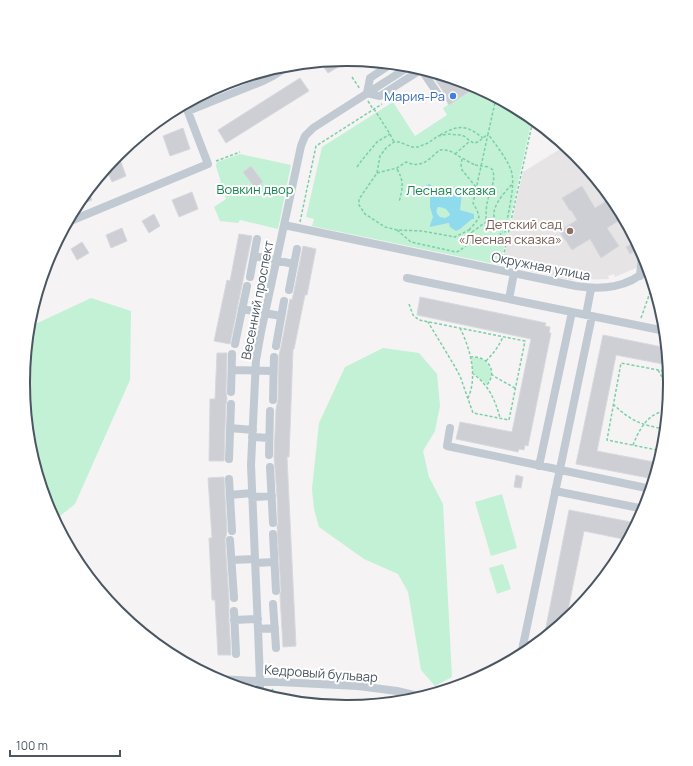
<svg xmlns="http://www.w3.org/2000/svg" width="693" height="766" font-family="Manrope,sans-serif">
<style>
.education{fill:#e6e4e5}
.green{fill:#c3f1d5}
.water{fill:#90daee;fill-rule:evenodd}
.building{fill:#cdcfd5;stroke:#d7d9de}
.lines{fill:none;stroke-linecap:round;stroke-linejoin:round}
.path{stroke:#7ad0a6;stroke-width:1.5;stroke-dasharray:3 2;stroke-linecap:butt}
.minor{stroke:#c1cad2;stroke-width:8}
.path-bridge{stroke:#7ad0a6;stroke-width:1.5;stroke-dasharray:3 2;stroke-linecap:butt}
.shop-dot{fill:#3f7fe0;stroke:#fff;stroke-width:1.5}
.education-dot{fill:#8d6e63;stroke:#fff;stroke-width:1.5}
.labels{text-anchor:middle;stroke-width:4;stroke-linejoin:round;paint-order:stroke}
.shop-label{font-size:13px;fill:#366cbe;stroke:#fff;text-anchor:end}
.park-label{font-size:13px;fill:#17864f;stroke:#fff}
.education-label{font-size:13px;fill:#785e54;stroke:#fff;text-anchor:end}
.street-label{font-size:13px;fill:#4a5661;stroke:#fff}
.rim{fill:none;stroke:#4a5661;stroke-width:2}
</style>
<rect width="100%" height="100%" fill="#f5f3f3"/>
<!-- education -->
<path class="education" d="M565 146 575 154 616 203 645 259 646 263 643 265 615 277 614 274 608 276 609 279 572 280 502 265 523 172Z"/>
<!-- green -->
<path class="green" d="M476 87 526 114 530 120 531 123 500 265 312 226 314 219 306 217 322 147 393 102 415 136 447 115 443 108Z
M240 154 291 165 278 229 240 220 238 223 220 221 214 207 226 199 216 166 217 162Z
M91 298 131 311 130 380 75 504 55 520 48 507 29 446 23 383 29 327Z
M383 348 419 353 437 374 440 406 435 431 423 451 429 477 443 504 452 677 435 686 421 670 408 592 398 574 364 559 319 527 314 509 312 489 319 423 345 367Z
M475 357C490 360 496 373 487 385L479 378 473 373 471 358Z
M502 494 517 548 491 556 475 502Z
M503 564 511 589 497 594 489 568Z"/>
<!-- water -->
<path class="water" d="M429 184 431 185 435 190 446 197 460 192 462 193 460 210 474 214V219H472L460 229 456 231 450 227 449 223H448L430 227V225L433 217 430 207V195L424 191V188ZM438 207H440L446 209 450 214 449 216 445 218 440 217C437 214 435 211 438 207Z"/>
<!-- building -->
<path class="building" d="M331 61H335L338 67 328 73 323 66Z
M439 75 471 84 476 87 449 105 443 96V91L434 78Z
M300 78 309 91 226 143 218 130Z
M183 128 190 149 170 156 163 136Z
M121 162 126 176 112 182 106 168Z
M251 166 263 182 255 188 243 172Z
M582 186 595 208 611 198 616 203 623 218 607 228 619 246 601 258 590 239 572 250 559 231 577 220 571 210 570 211 562 198Z
M88 191 92 200 75 207 78 203Z
M192 192 198 209 179 217 172 200Z
M154 214 160 226 149 233 142 221Z
M122 228 127 241 111 248 106 235Z
M239 234 252 236 230 344 214 341 227 280 230 281Z
M636 241 639 248 630 254 626 247Z
M82 242 89 253 77 260 71 249Z
M303 246 316 249 307 295H305L294 349H293L289 457H287L296 646 283 647 280 595 281 591 277 526 278 523 277 496 274 456 276 409 278 400 279 355 281 347 290 299 292 300 294 291Z
M420 297 546 323 545 326 550 327 549 333H551L528 446 525 445 524 450 519 449 518 452 456 439 460 422 512 432 531 339 417 315Z
M603 335 667 348 668 365 616 355 597 451 659 463 654 479 576 464Z
M217 353H227L226 392 227 399 226 404 225 428 224 461H209L210 399H215Z
M516 475 523 477 521 488 514 487Z
M224 477 227 531 226 536 225 540 229 599V620L231 655H218L215 600H212L209 538H212L208 478Z
M569 510 636 523 628 540 584 531 566 620 544 637Z"/>
<g class="lines">
<!-- path -->
<path class="path" d="M352 77 360 89
M496 98 488 134C495 144 510 162 512 174 515 188 507 217 505 232H502
M368 101 373 109
M374 109 390 134 394 142
M440 135C459 125 465 124 483 138
M455 154 470 141
M462 159 461 165 462 170 476 187
M216 161 240 152
M357 167 362 160 377 142 390 134
M397 169C404 181 403 188 399 202
M377 173 397 168 406 162C419 168 427 162 436 153 439 151 440 149 444 150 452 150 457 156 464 159 467 161 471 163 475 165
M300 222 316 146 382 104
M397 230 411 242 456 252 459 251 476 238
M469 230 476 222 479 217 477 210 473 203 488 134 478 142 474 143 470 141 464 136 460 135 448 134 438 136 428 143 418 147H412L399 142H394L386 148 380 156 377 173 359 199V205L365 214 385 227 397 230 422 231 455 237 469 230 478 240C485 241 495 244 499 238 505 230 492 221 494 212 496 201 506 191 513 183
M472 232 486 222C486 213 486 204 489 196 492 184 495 183 493 170L489 167
M502 262 533 120
M409 304 413 315 419 320 525 341 509 420 473 413 460 376 454 365 428 322
M641 318 653 284
M460 328C470 348 478 376 468 398
M470 357C488 355 499 372 486 386
M486 361C493 354 499 346 503 337
M658 370 669 389
M472 373C488 384 495 399 500 418
M491 374 497 378 515 388
M613 404C631 421 641 425 665 429
M633 445C639 430 648 412 667 411
M662 451 607 440 621 363 669 372
M268 695 273 689"/>
<!-- minor -->
<path class="minor" d="M391 64 370 78 367 93 380 96 422 69
M421 69 438 94
M188 111 263 81 273 76 290 65
M68 222 208 164 185 104
M284 225 576 286C603 290 627 288 648 269
M254 256 294 264
M640 276 642 254
M250 277 257 239
M407 278 572 312 539 466
M289 290 297 249
M509 299 514 273
M242 309 281 316
M572 312 665 331
M586 315 591 289
M235 344 247 286
M276 346 284 301
M232 370 273 371
M231 392 232 354
M273 400 274 357
M230 428 253 430
M450 428 447 446 651 489
M252 437 269 438
M269 455 270 411
M229 459 231 404
M270 467 273 523
M229 479 232 531
M555 491 644 509
M230 495 252 493
M252 497 272 496
M273 534 276 591
M230 540 234 598
M232 560 255 559
M255 563 274 562
M273 604 276 648
M234 611 236 654
M234 620 258 619
M258 629 275 628
M523 644 533 646
M521 655 592 316
M217 679 358 686 397 691 422 697
M260 693V681L258 629 251 465 256 360 261 332 301 146 305 136 313 128 410 66"/>
<!-- path-bridge -->
<path class="path-bridge" d="M475 165 489 167"/>
</g>
<!-- markers -->
<circle class="shop-dot" cx="453" cy="96" r="4"/>
<circle class="education-dot" cx="570" cy="231" r="4"/>
<g class="labels">
<!-- shop labels -->
<g class="shop-label">
<text x="445" y="101">Мария-Ра</text>
</g>
<!-- park labels -->
<g class="park-label">
<text x="255" y="194">Вовкин двор</text>
<text x="451" y="195">Лесная сказка</text>
</g>
<!-- education labels -->
<g class="education-label">
<text x="562" y="229">Детский сад<tspan x="562" dy="15">«Лесная сказка»</tspan></text>
</g>
<!-- street labels -->
<g class="street-label">
<text transform="translate(541 266) rotate(11)" y="5">Окружная улица</text>
<text transform="translate(257 300) rotate(-79)" y="5">Весенний проспект</text>
<text transform="translate(321 673) rotate(4)" y="5">Кедровый бульвар</text>
</g>
</g>
<!-- crop -->
<path d="M0 0H693V766H0ZM346 66H347A316 316 0 0 1 663 382V384A316 316 0 0 1 347 700H346A316 316 0 0 1 30 384V382A316 316 0 0 1 346 66Z" fill="#fff" fill-rule="evenodd"/>
<path class="rim" d="M346 66H347A316 316 0 0 1 663 382V384A316 316 0 0 1 347 700H346A316 316 0 0 1 30 384V382A316 316 0 0 1 346 66Z"/>
<!-- scale -->
<path d="M10 750v6h110v-6" fill="none" stroke="#4a5661" stroke-width="2"/>
<text x="16" y="750" font-size="12" fill="#4a5661" stroke="#ffffff" stroke-width="3" paint-order="stroke">100 m</text>
</svg>
